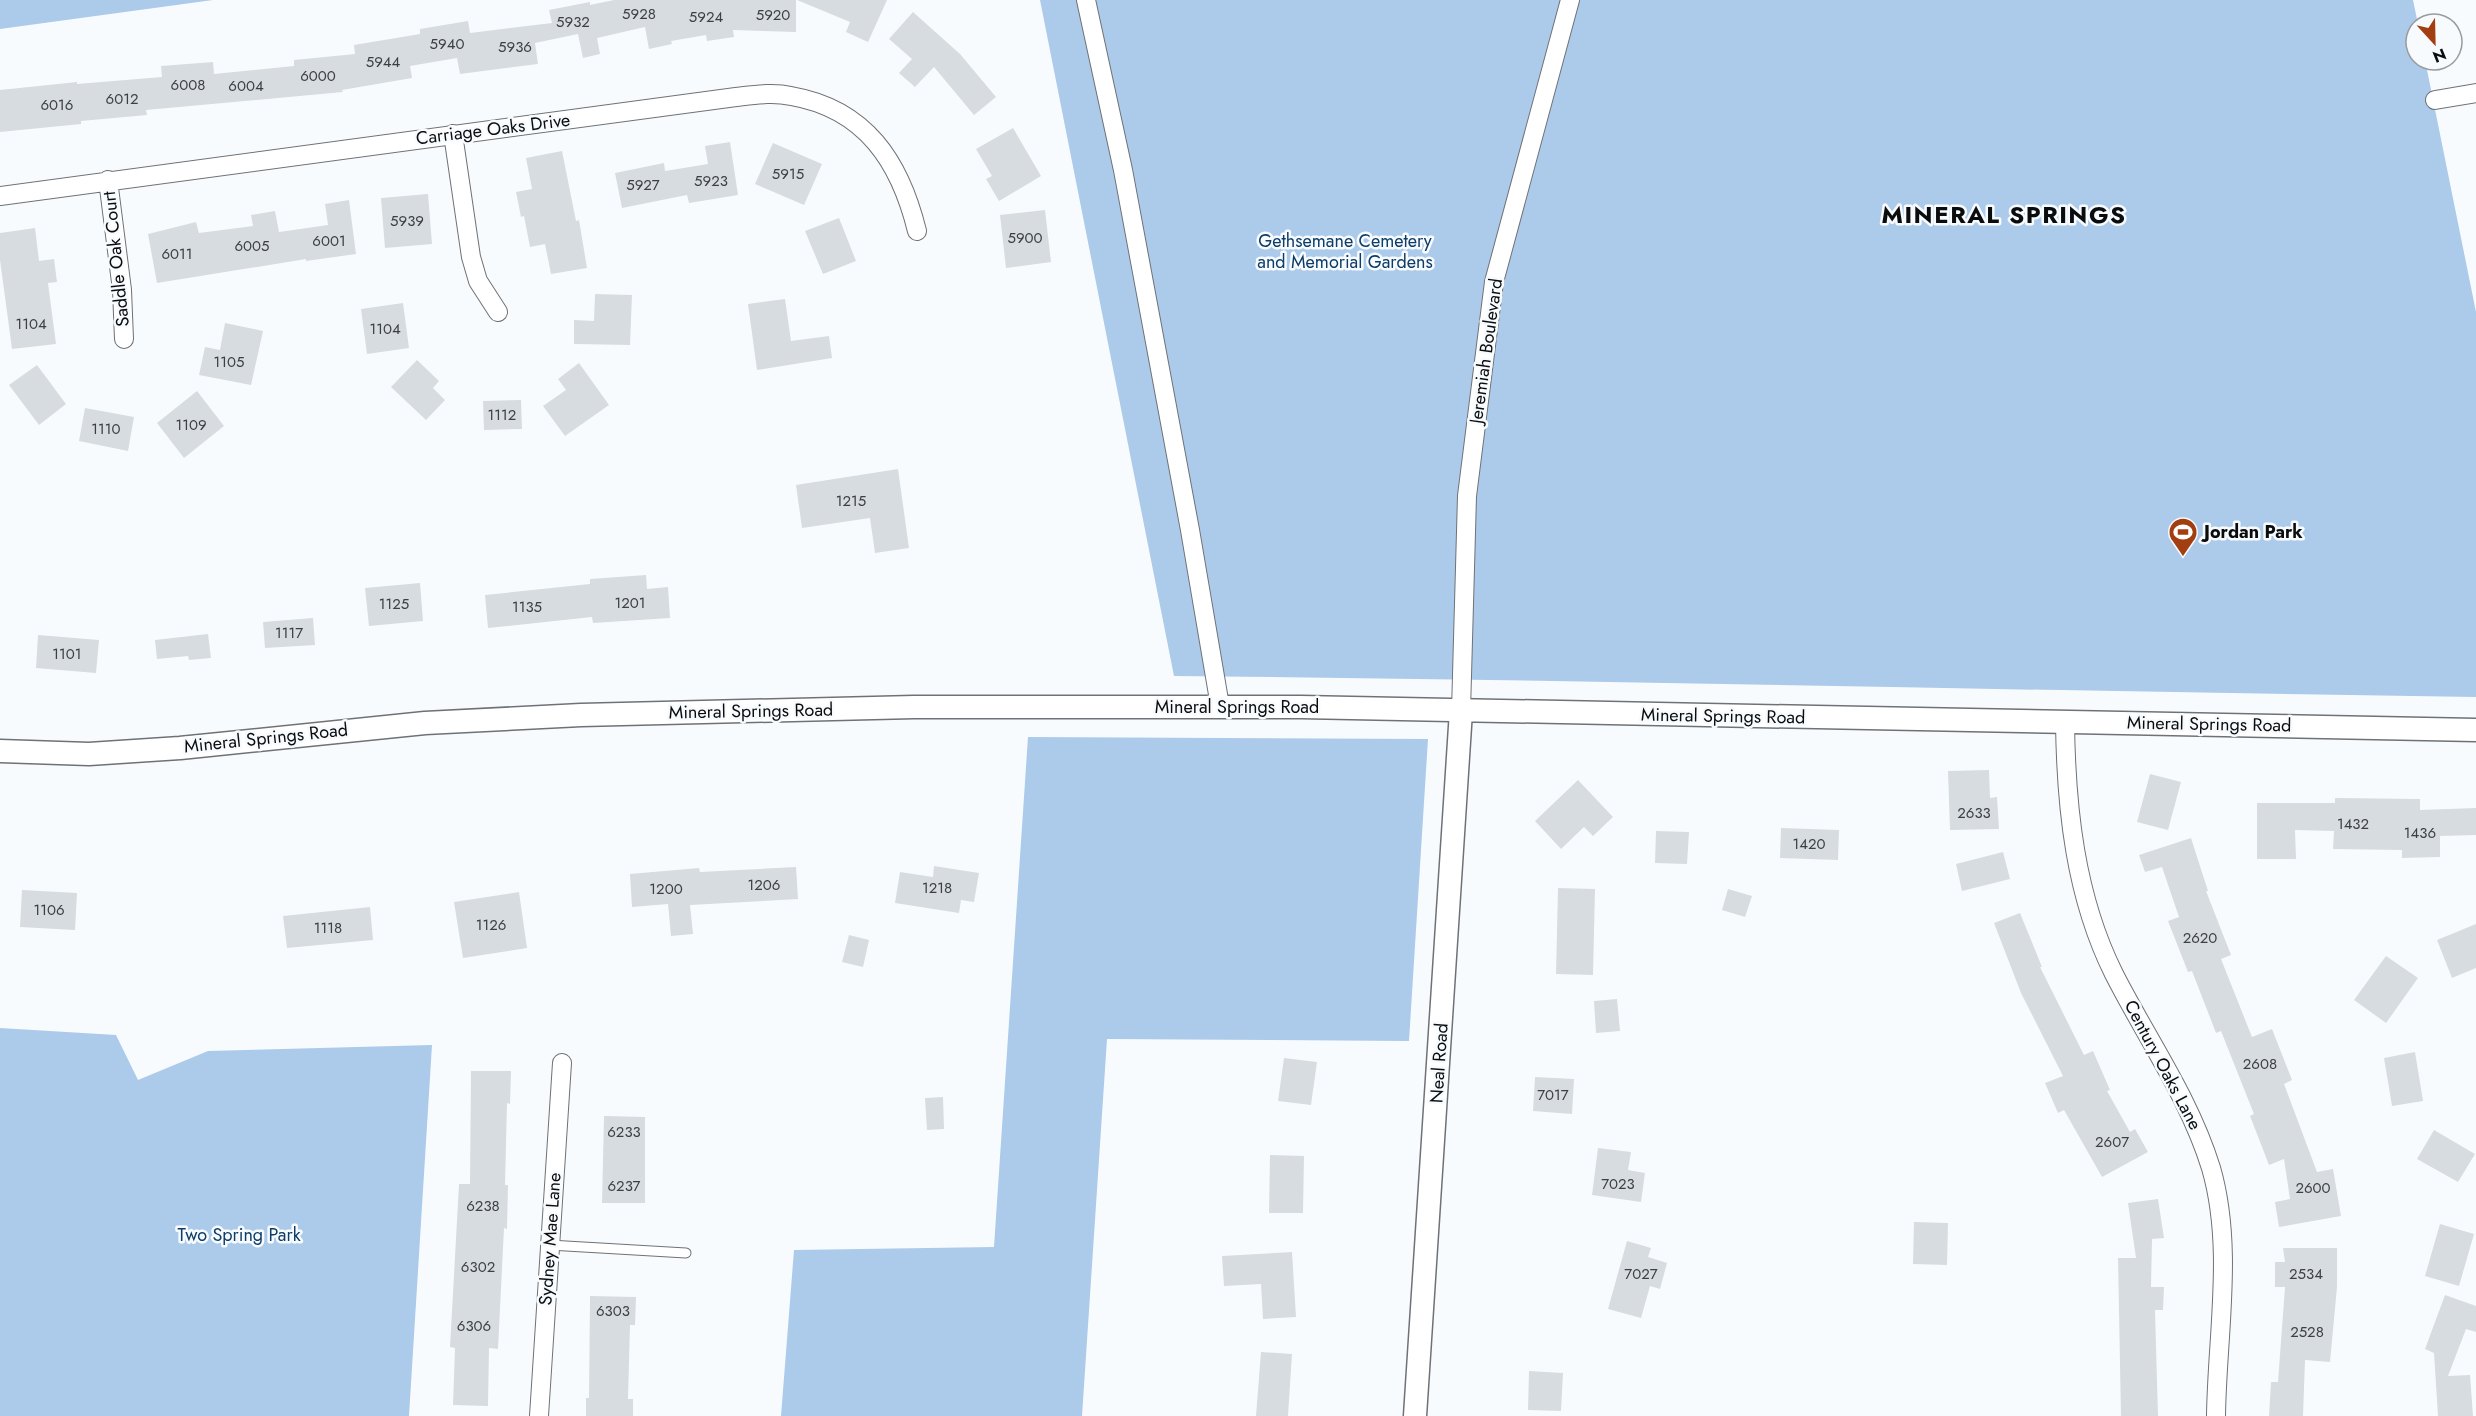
<svg xmlns="http://www.w3.org/2000/svg" width="2476" height="1416" font-family="Jost,sans-serif">
<style>
.green{fill:#accaea}
.building{fill:#d7dce1}
.lines{fill:none;stroke-linecap:round;stroke-linejoin:round}
.service-casing{stroke:#6e7276;stroke-width:11}
.minor-casing{stroke:#6e7276;stroke-width:20}
.tertiary-casing{stroke:#6e7276;stroke-width:25}
.service{stroke:#fff;stroke-width:9}
.minor{stroke:#fff;stroke-width:18}
.tertiary{stroke:#fff;stroke-width:22}
.labels{text-anchor:middle;stroke-width:5;stroke-linejoin:round;paint-order:stroke}
.number-label{font-size:15px;fill:#3d4043}
.street-label{font-size:18px;fill:#0a0c0e;stroke:#f8fbfe}
.park-label{font-size:18px;fill:#0c3c67;stroke:#f8fbfe}
.poi-label{font-size:18px;font-weight:bold;fill:#0a0c0e;stroke:#f8fbfe;text-anchor:start}
.district-label{font-size:24px;font-weight:bold;letter-spacing:1.5px;fill:#0a0c0e;stroke:#f8fbfe}
</style>
<rect width="100%" height="100%" fill="#f8fbfe"/>
<!-- green -->
<path class="green" d="M0 0H213L0 29Z
M1040 0H2413L2418 24H2416V60H2425L2476 312V697C2042 691 1608 680 1174 676Z
M1028 737 1428 739 1409 1041 1107 1039 1082 1416H781L794 1250 994 1247Z
M0 1028 116 1035 138 1080 208 1051 432 1045 409 1416H0Z"/>
<!-- building -->
<path class="building" d="M614 0H796V32L733 30 734 37 707 41 706 35 671 41 672 44 649 49 645 27 597 38 600 54 583 58 578 34 535 43 538 64 460 74 457 58 410 66 412 78 342 90 343 92 146 110 147 115 81 121V124L0 132V90L77 82V84L162 77 161 66 213 62 214 74 294 66V60L355 54 354 45 420 34V29L468 21 470 33 552 23 549 10 590 2V5Z
M797 0H887L868 42 846 32 850 22Z
M913 12 960 54 996 97 974 115 934 67 915 87 899 73 912 59 889 39Z
M1013 128 1041 176 999 201 986 179 992 176 976 149Z
M730 142 738 195 689 203 687 195 622 208 615 173 664 163 665 171 708 164 705 146Z
M773 143 822 164 804 205 755 184Z
M562 151 576 221 579 220 587 268 551 274 545 244 530 247 524 216 521 217 516 192 532 189 526 158Z
M428 194 432 244 385 248 381 198Z
M349 200 356 254 306 261V259L157 283 148 234 196 222 199 233 253 226 251 215 275 211 279 232 328 225 325 204Z
M1045 210 1051 262 1006 268 1000 215Z
M839 218 856 261 823 274 805 231Z
M35 228 39 261 54 259 57 282 48 283 56 344 12 349 0 260V233Z
M595 294 632 295 630 345 574 344V320L594 321Z
M785 299 791 341 829 336 832 358 757 370 748 304Z
M403 303 409 348 367 354 361 309Z
M225 323 263 331 251 385 199 375 205 347 220 350Z
M417 360 439 381 433 388 445 400 426 420 391 387Z
M579 363 609 405 565 436 543 406 566 390 558 379Z
M37 365 66 404 39 425 9 385Z
M197 391 224 426 184 458 157 423Z
M521 400 522 429 484 430 483 401Z
M85 408 134 417 128 451 79 441Z
M898 469 909 548 875 553 870 518 802 528 796 485Z
M646 575 647 589 668 587 670 618 593 623 592 617 488 628 485 595 590 584V579Z
M420 583 423 621 369 626 365 588Z
M313 618 315 645 265 648 263 622Z
M208 634 211 658 189 660 188 656 157 659 155 640Z
M38 635 99 640 96 673 36 668Z
M1989 770 1990 798 1997 797 1999 829 1950 830 1948 771Z
M2150 774 2181 782 2168 830 2137 822Z
M1578 780 1613 817 1593 836 1584 827 1561 849 1535 821Z
M2335 798 2420 799V810L2476 808V835L2440 836V857L2402 858V850L2333 849 2334 831 2295 830 2296 859H2257V803H2335Z
M1781 828 1839 830 1838 860 1780 858Z
M1656 831 1689 832 1687 864 1655 863Z
M2191 838 2208 891H2206L2231 955 2221 959 2252 1037 2272 1029 2292 1080 2284 1084 2317 1172 2333 1169 2341 1216 2279 1227 2275 1202 2290 1199 2284 1159 2269 1165 2250 1116 2254 1114 2221 1031 2216 1033 2192 971 2188 972 2168 921 2179 917 2162 867 2145 872 2139 855Z
M2003 852 2010 879 1962 891 1956 864Z
M934 866 979 873 974 902 961 900 959 913 895 903 900 872 933 877Z
M796 867 798 899 690 905 693 934 671 936 668 904 632 907 630 874 699 868 700 872Z
M1558 888 1595 889 1593 975 1556 974Z
M1728 889 1752 896 1745 917 1722 910Z
M22 890 77 893 75 930 20 927Z
M519 892 527 948 463 958 454 902Z
M370 907 373 940 287 948 283 916Z
M2020 913 2042 967H2040L2084 1055 2093 1051 2110 1090 2107 1091 2130 1132 2135 1129 2148 1152 2102 1177 2064 1110 2058 1113 2045 1083 2063 1076 2021 993 1994 923Z
M2476 924V968L2452 978 2437 940Z
M849 935 869 940 863 967 842 962Z
M2386 956 2418 978 2386 1023 2354 1000Z
M1617 999 1620 1031 1596 1033 1594 1001Z
M2415 1052 2423 1101 2392 1106 2384 1058Z
M1284 1058 1317 1062 1311 1105 1278 1101Z
M471 1071H511L510 1104 507 1103 505 1185H508L507 1229 504 1228 498 1349 489 1348 488 1406 453 1405 455 1348 450 1347 459 1184H470Z
M1535 1077 1574 1079 1572 1114 1533 1111Z
M943 1097 944 1129 927 1130 925 1098Z
M604 1116 645 1117V1203H602Z
M2434 1130 2475 1154 2458 1182 2417 1159Z
M1598 1148 1631 1152 1628 1170 1645 1173 1641 1202 1592 1195Z
M1270 1155 1304 1156 1303 1213H1269Z
M2158 1199 2164 1238 2152 1239 2151 1287H2164L2163 1310H2155L2158 1416H2121L2118 1258H2136L2128 1203Z
M1914 1222 1948 1223 1947 1265 1913 1264Z
M2440 1224 2474 1234 2459 1286 2425 1276Z
M1627 1241 1651 1248 1648 1257 1667 1263 1660 1289 1650 1286 1641 1318 1608 1309Z
M2283 1248H2337V1287L2330 1362 2305 1360 2303 1416H2269L2271 1382H2278L2285 1287H2275V1262H2285Z
M1292 1252 1296 1317 1263 1319 1261 1284 1224 1286 1222 1256Z
M2445 1295 2476 1306V1332L2466 1329 2448 1376 2470 1375 2473 1416H2438L2434 1353 2425 1349Z
M590 1296 636 1297 635 1325H630L628 1399H633V1416H586V1398H589Z
M1261 1352 1292 1354 1288 1416H1256Z
M1529 1371 1563 1373 1561 1411 1528 1410Z"/>
<g class="lines">
<!-- service casing -->
<g class="service-casing">
<path id="service" d="M549 1245 686 1253"/>
</g>
<!-- minor casing -->
<g class="minor-casing">
<path id="minor" d="M1086 0 1123 170 1190 530 1220 706
M2435 100 2476 93
M453 134 471 257 478 281 498 312
M108 180 122 290 124 339
M0 196 736 97C754 95 773 92 791 96 866 109 900 162 917 231
M1461 711 1467 496 1494 282 1570 0
M2065 722C2066 807 2075 896 2114 974 2147 1039 2189 1097 2211 1168 2234 1247 2217 1335 2216 1416
M539 1416 562 1063"/>
</g>
<!-- tertiary casing -->
<g class="tertiary-casing">
<path id="tertiary" d="M0 751 89 754 180 748 425 723 581 715 914 707H1301L2476 730
M1415 1416 1461 711"/>
</g>
<!-- service -->
<use href="#service" class="service"/>
<!-- minor -->
<use href="#minor" class="minor"/>
<!-- tertiary -->
<use href="#tertiary" class="tertiary"/>
</g>
<!-- icons -->
<defs>
<g id="stadium-pin" transform="scale(1.5)"><path d="M0 17L-7.5 6A9.5 9.5 0 1 1 7.5 6Z" fill="#a33e10" stroke="#f8fbfe"/><path d="M0-5a6.5 5 0 1 0 0 10a6.5 5 0 1 0 0-10ZM-3.5-1.8h7v3.6h-7Z" fill="#fff"/></g>
</defs>
<g fill-rule="evenodd">
<use href="#stadium-pin" x="2183" y="532"/>
</g>
<g class="labels">
<!-- number labels -->
<g class="number-label">
<text x="639" y="19">5928</text>
<text x="773" y="20">5920</text>
<text x="706" y="22">5924</text>
<text x="573" y="27">5932</text>
<text x="447" y="49">5940</text>
<text x="515" y="52">5936</text>
<text x="383" y="67">5944</text>
<text x="318" y="81">6000</text>
<text x="188" y="90">6008</text>
<text x="246" y="91">6004</text>
<text x="122" y="104">6012</text>
<text x="57" y="110">6016</text>
<text x="788" y="179">5915</text>
<text x="711" y="186">5923</text>
<text x="643" y="190">5927</text>
<text x="407" y="226">5939</text>
<text x="1025" y="243">5900</text>
<text x="329" y="246">6001</text>
<text x="252" y="251">6005</text>
<text x="177" y="259">6011</text>
<text x="31" y="329">1104</text>
<text x="385" y="334">1104</text>
<text x="229" y="367">1105</text>
<text x="502" y="420">1112</text>
<text x="191" y="430">1109</text>
<text x="106" y="434">1110</text>
<text x="851" y="506">1215</text>
<text x="630" y="608">1201</text>
<text x="394" y="609">1125</text>
<text x="527" y="612">1135</text>
<text x="289" y="638">1117</text>
<text x="67" y="659">1101</text>
<text x="1974" y="818">2633</text>
<text x="2353" y="829">1432</text>
<text x="2420" y="838">1436</text>
<text x="1809" y="849">1420</text>
<text x="764" y="890">1206</text>
<text x="937" y="893">1218</text>
<text x="666" y="894">1200</text>
<text x="49" y="915">1106</text>
<text x="491" y="930">1126</text>
<text x="328" y="933">1118</text>
<text x="2200" y="943">2620</text>
<text x="2260" y="1069">2608</text>
<text x="1553" y="1100">7017</text>
<text x="624" y="1137">6233</text>
<text x="2112" y="1147">2607</text>
<text x="1618" y="1189">7023</text>
<text x="624" y="1191">6237</text>
<text x="2313" y="1193">2600</text>
<text x="483" y="1211">6238</text>
<text x="478" y="1272">6302</text>
<text x="1641" y="1279">7027</text>
<text x="2306" y="1279">2534</text>
<text x="613" y="1316">6303</text>
<text x="474" y="1331">6306</text>
<text x="2307" y="1337">2528</text>
</g>
<!-- street labels -->
<g class="street-label">
<text transform="translate(493 129) rotate(-7)" y="6">Carriage Oaks Drive</text>
<text transform="translate(116 259) rotate(-96)" y="6">Saddle Oak Court</text>
<text transform="translate(1486 351) rotate(-82)" y="6">Jeremiah Boulevard</text>
<text x="1237" y="713">Mineral Springs Road</text>
<text transform="translate(751 711) rotate(-1)" y="6">Mineral Springs Road</text>
<text transform="translate(1723 716) rotate(1)" y="6">Mineral Springs Road</text>
<text transform="translate(2209 724) rotate(1)" y="6">Mineral Springs Road</text>
<text transform="translate(266 738) rotate(-6)" y="6">Mineral Springs Road</text>
<text transform="translate(1439 1063) rotate(-86)" y="6">Neal Road</text>
<text transform="translate(2163 1065) rotate(62)" y="6">Century Oaks Lane</text>
<text transform="translate(550 1239) rotate(-86)" y="6">Sydney Mae Lane</text>
</g>
<!-- park labels -->
<g class="park-label">
<text x="1345" y="247">Gethsemane Cemetery<tspan x="1345" dy="21">and Memorial Gardens</tspan></text>
<text x="239" y="1241">Two Spring Park</text>
</g>
<!-- poi labels -->
<g class="poi-label">
<text x="2204" y="538">Jordan Park</text>
</g>
<!-- district labels -->
<g class="district-label">
<text x="2004" y="223">MINERAL SPRINGS</text>
</g>
</g>
<!-- north arrow -->
<g transform="translate(2434 42) rotate(158)"><circle r="28" fill="#f8fbfe" stroke="#999b9e" stroke-width="1.5"/>
<path d="M0-4.5L10 22L0 15L-10 22Z" fill="#a33e10"/>
<text y="-9" font-size="16" font-weight="bold" text-anchor="middle" fill="#0a0c0e">N</text>
</g>
</svg>
